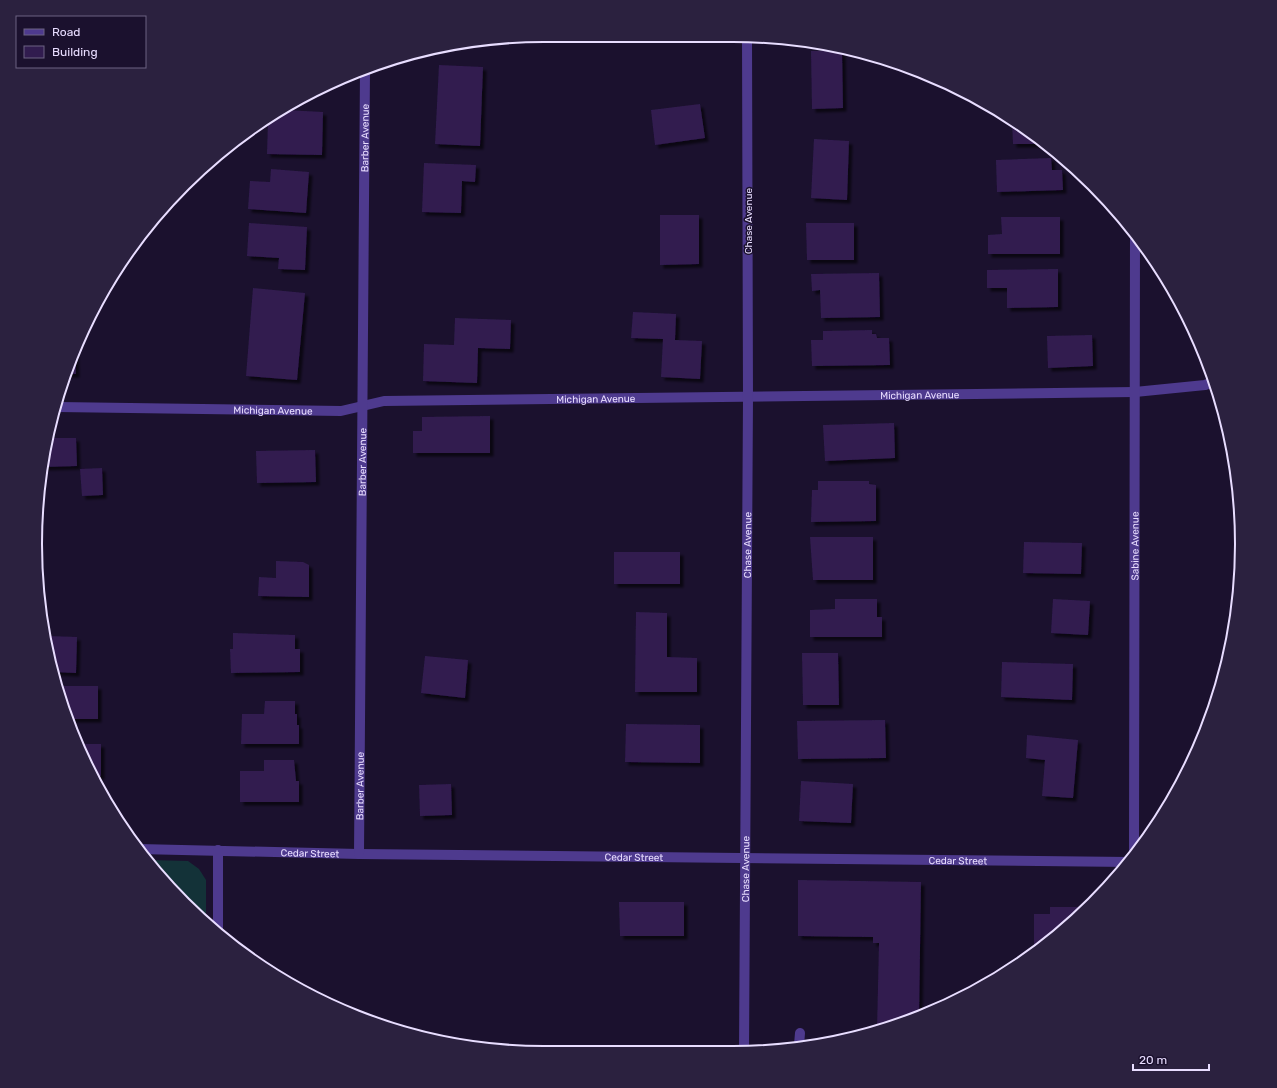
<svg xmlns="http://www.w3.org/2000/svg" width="1277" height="1088" font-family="Rubik,sans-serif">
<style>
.green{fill:#133238}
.building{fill:#311c4f;filter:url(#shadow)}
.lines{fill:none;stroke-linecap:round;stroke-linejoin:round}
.service{stroke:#4e3a8e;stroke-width:10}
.minor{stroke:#4e3a8e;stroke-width:10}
.tertiary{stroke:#4e3a8e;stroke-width:10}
.labels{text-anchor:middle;stroke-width:3;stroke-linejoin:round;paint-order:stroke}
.street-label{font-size:10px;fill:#e8ddff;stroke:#1b112e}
.rim{fill:none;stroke:#e8ddff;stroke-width:2}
</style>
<defs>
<filter id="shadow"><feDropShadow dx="3.5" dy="3.5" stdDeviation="1" flood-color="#0009"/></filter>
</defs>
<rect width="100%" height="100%" fill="#1b112e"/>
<!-- green -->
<path class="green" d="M148 860 188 861 199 869 206 880V922L184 904Z"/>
<!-- building -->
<path class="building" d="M811 51H842L843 108 812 109Z
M439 65 483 67 480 146 435 144Z
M700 104 705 138 655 145 651 110Z
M285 110 323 112 322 155 267 154 268 122Z
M1012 121 1043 140 1047 144H1013Z
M814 139 849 141 847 200 811 198Z
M1051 158 1052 170H1062L1063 190 997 192 996 160Z
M424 163 476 165 475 182 462 181 461 213 422 212Z
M271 169 309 172 306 213 248 209 250 181 270 182Z
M660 215H699V264L660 265Z
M1001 217H1060V254H988V235L1002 234Z
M249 223 307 227 305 270 278 269 279 258 247 256Z
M806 223H854V260H807Z
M1058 269V307L1007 308V288H987V270Z
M879 273 880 317 821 318 820 290 812 291 811 274Z
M253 288 305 293 297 380 246 376Z
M633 312 676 314 675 340 702 341 700 379 661 377 663 339 631 338Z
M455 318 511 320 510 349 478 348 477 383 423 381 424 344 454 345Z
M872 330V334H876L877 338H889L890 365 812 366 811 340H823V331Z
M1092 335 1093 366 1048 368 1047 336Z
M75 346 76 374H67L74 349Z
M490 416V453H413V431H422V417Z
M894 423 895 458 825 461 823 425Z
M50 438H76L77 466 42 467Z
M315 450 316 482 257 483 256 451Z
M102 468 103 495 82 496 80 469Z
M818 481H869V484L876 485V521L811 522 812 490H818Z
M810 537H873V580H813Z
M1024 542 1082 543 1081 574 1023 573Z
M614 552H680V584H614Z
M276 561 303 562 309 565V597L258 596 259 577 276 578Z
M835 599H877V617H882V637H810V610L835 609Z
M1053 599 1090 601 1088 635 1051 633Z
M636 612 667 613V657L697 658V692H635Z
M233 633 295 635V649H300V672L231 673 230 649H233Z
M48 636 77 637 76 673 55 672Z
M802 653H838L839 705H803Z
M425 656 468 660 465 698 421 693Z
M1002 662 1073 664 1072 700 1001 697Z
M58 686H98V719H68L62 708Z
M265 701H295V714H297V725H299V744H241L242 714H264Z
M885 720 886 758 798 759 797 721Z
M626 724 700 725V763L625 762Z
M1027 735 1078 740 1073 798 1042 796 1045 760 1026 758Z
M80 744H101V776H96Z
M264 760H294L296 781H299V802H240V771H264Z
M801 781 853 784 851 823 799 821Z
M451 784 452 815 420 816 419 785Z
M798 880 921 882 919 1016 897 1026 877 1030 879 943H873V937L798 936Z
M619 902H684V936H620Z
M1050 907H1078V916L1069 927 1039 948H1034V914H1050Z"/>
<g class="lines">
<!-- service -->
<path class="service" d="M1135 392 1205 385 1215 381
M799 1045 800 1033"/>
<!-- minor -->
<g class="minor">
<path id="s1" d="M58 407 341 411 384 401 1135 392"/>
<path id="s2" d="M139 849 359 854 1129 862"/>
<path id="s3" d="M359 854 365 70"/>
<path id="s4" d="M1134 856 1135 235"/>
<path d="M218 931V850"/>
</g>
<!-- tertiary -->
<path class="tertiary" id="s5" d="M744 1052 748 398 747 38"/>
</g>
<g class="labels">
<!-- street labels -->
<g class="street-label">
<text dy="4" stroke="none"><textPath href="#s3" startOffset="716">Barber Avenue</textPath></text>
<text transform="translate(748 221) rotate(-90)" y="4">Chase Avenue</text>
<text dy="4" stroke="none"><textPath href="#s1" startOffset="863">Michigan Avenue</textPath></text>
<text dy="4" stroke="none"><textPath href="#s1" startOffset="539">Michigan Avenue</textPath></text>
<text dy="4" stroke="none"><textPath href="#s1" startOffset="215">Michigan Avenue</textPath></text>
<text dy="4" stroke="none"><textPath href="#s3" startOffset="392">Barber Avenue</textPath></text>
<text dy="4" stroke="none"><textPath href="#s5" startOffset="507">Chase Avenue</textPath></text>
<text dy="4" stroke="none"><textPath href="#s4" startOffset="310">Sabine Avenue</textPath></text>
<text dy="4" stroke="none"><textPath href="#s3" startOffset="68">Barber Avenue</textPath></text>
<text dy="4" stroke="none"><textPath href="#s2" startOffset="171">Cedar Street</textPath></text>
<text dy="4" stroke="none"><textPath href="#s2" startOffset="495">Cedar Street</textPath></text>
<text dy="4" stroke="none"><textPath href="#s2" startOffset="819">Cedar Street</textPath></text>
<text dy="4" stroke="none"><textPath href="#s5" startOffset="183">Chase Avenue</textPath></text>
</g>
</g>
<!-- crop -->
<path d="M0 0H1277V1088H0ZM544 42H733A502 502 0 0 1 1235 544V544A502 502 0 0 1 733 1046H544A502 502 0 0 1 42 544V544A502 502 0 0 1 544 42Z" fill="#2b213f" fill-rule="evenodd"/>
<path class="rim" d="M544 42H733A502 502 0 0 1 1235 544V544A502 502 0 0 1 733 1046H544A502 502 0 0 1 42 544V544A502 502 0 0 1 544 42Z"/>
<!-- legend -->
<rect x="16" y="16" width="130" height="52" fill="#1b112e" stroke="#6d6382"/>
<rect x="24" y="29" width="20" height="6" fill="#4e3a8e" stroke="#6d6382"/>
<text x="52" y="36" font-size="12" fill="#e8ddff">Road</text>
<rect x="24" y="46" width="20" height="12" fill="#311c4f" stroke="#6d6382"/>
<text x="52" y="56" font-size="12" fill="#e8ddff">Building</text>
<!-- scale -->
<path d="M1133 1064v6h76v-6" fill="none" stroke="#e8ddff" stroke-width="2"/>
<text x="1139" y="1064" font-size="12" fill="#e8ddff" stroke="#1b112e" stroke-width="3" paint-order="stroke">20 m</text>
</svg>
